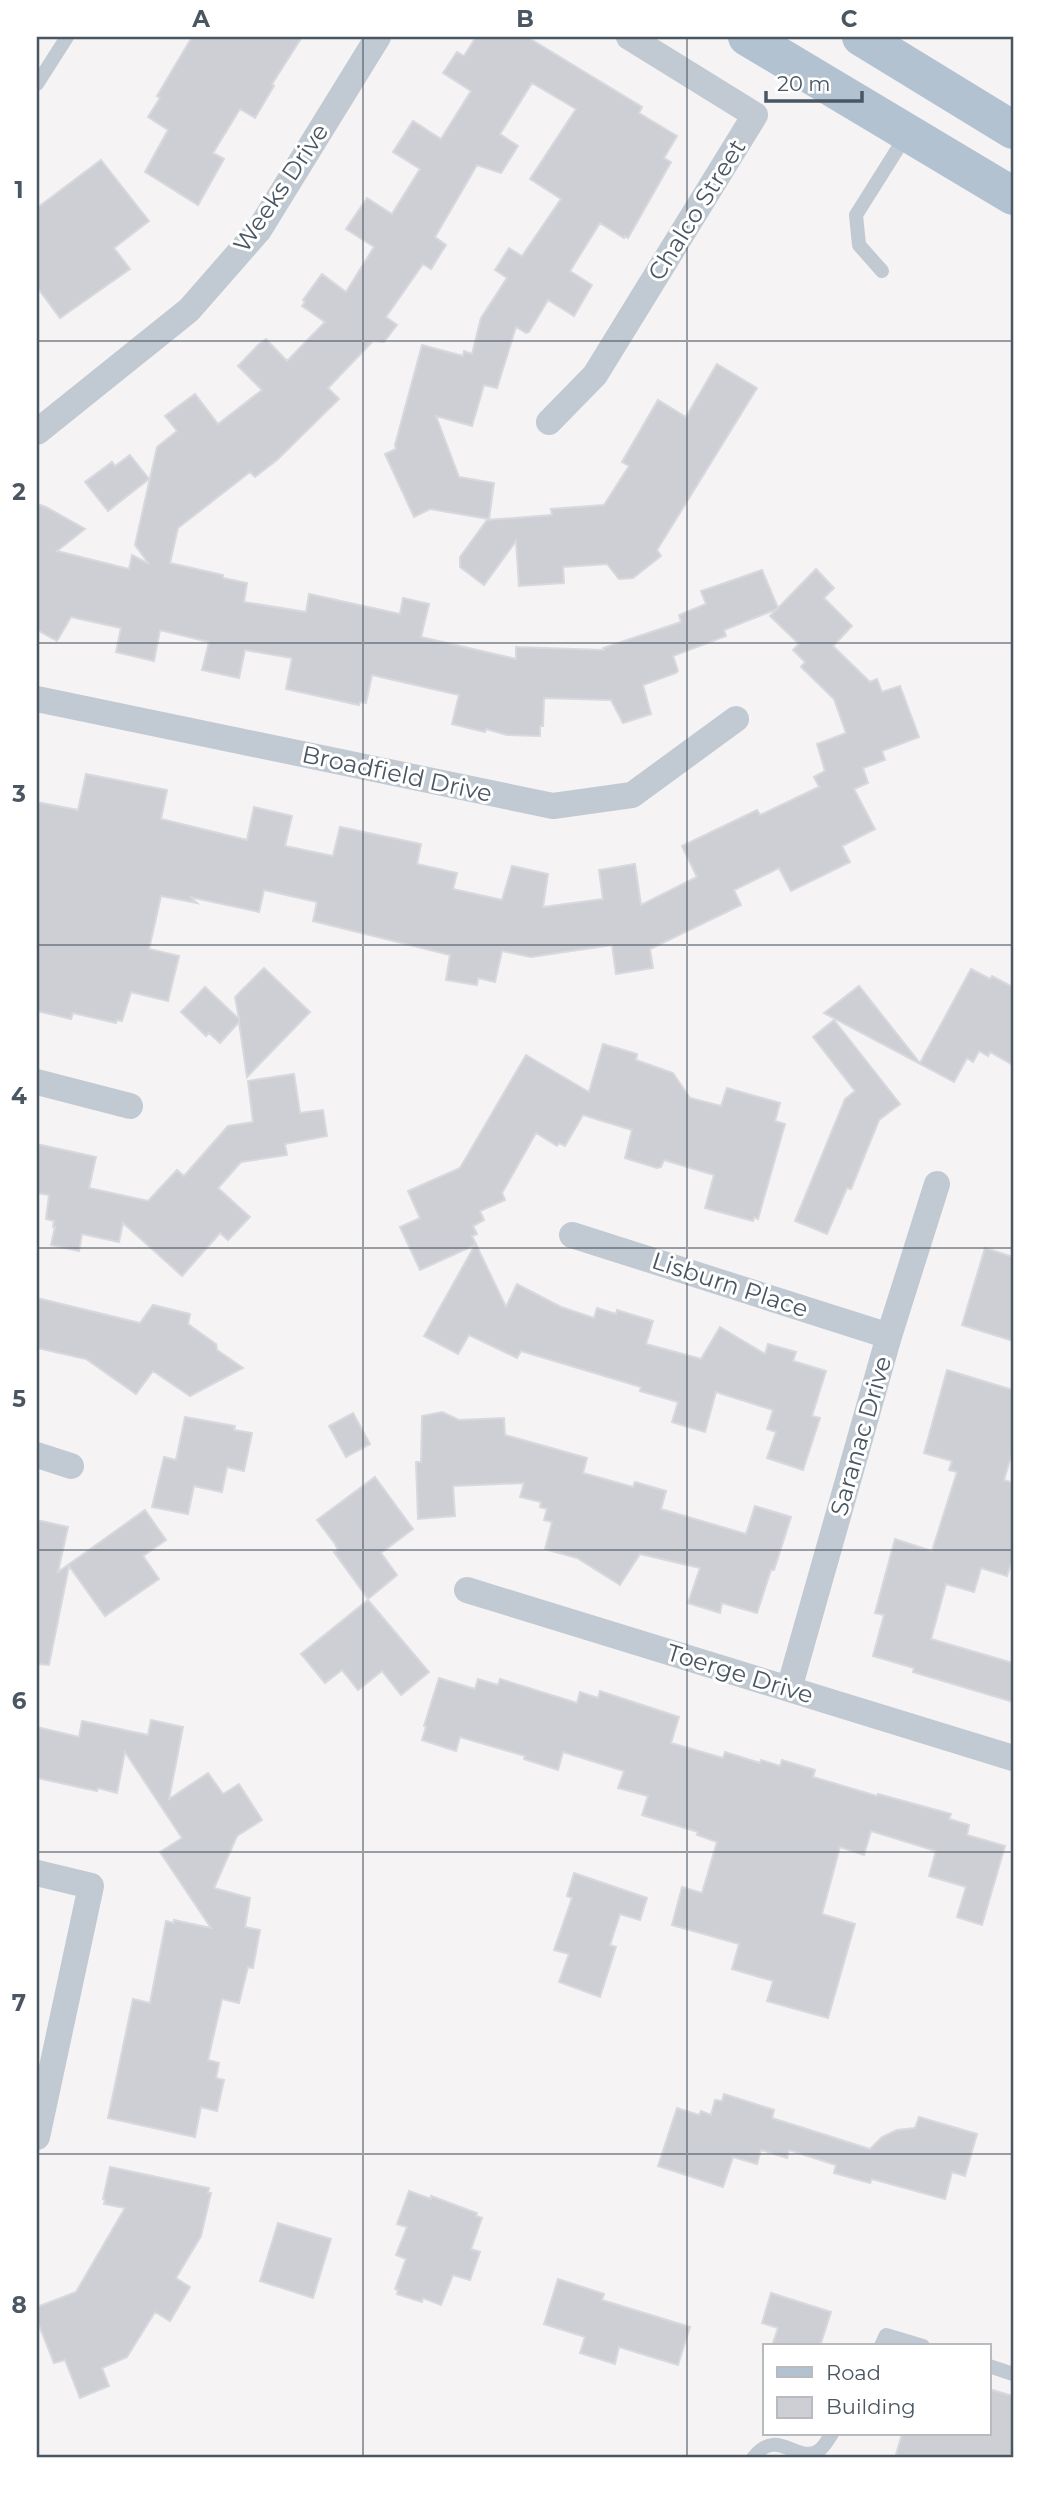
<svg xmlns="http://www.w3.org/2000/svg" width="1050" height="2495" font-family="Montserrat,sans-serif">
<style>
.building{fill:#cdcfd5;stroke:#d7d9de;stroke-width:2}
.lines{fill:none;stroke-linecap:round;stroke-linejoin:round}
.lane{stroke:#c1cad2;stroke-width:14}
.street{stroke:#c1cad2;stroke-width:26}
.primary{stroke:#b3c2d1;stroke-width:38}
.grid{fill:none;stroke:#4a5661;stroke-width:2;stroke-opacity:0.55}
.labels{text-anchor:middle;stroke-width:6;stroke-linejoin:round;paint-order:stroke}
.street-label{font-size:24px;fill:#4a5661;stroke:#fff}
.neatline{fill:none;stroke:#4a5661;stroke-width:2.5}
.grid-label{font-size:23px;text-anchor:middle;font-weight:bold;fill:#4a5661}
</style>
<rect width="100%" height="100%" fill="#f5f3f3"/>
<!-- building -->
<path class="building" d="M192 37H302L272 84 274 86 255 118 240 109 213 153 224 159 198 205 145 172 168 130 148 117 160 98 157 96Z
M476 37H527L642 107 639 113 677 136 664 158 671 162 628 238 625 236 624 238 600 223 570 271 592 285 574 316 548 300 529 332 526 333 516 327 497 388 484 385 472 426 436 416 459 477 494 483 489 519 430 509 414 517 385 454 396 449 395 445 422 345 463 356 464 351 472 354 481 318 507 278 495 270 509 248 522 256 561 199 530 179 576 109 532 83 500 134 518 146 501 173 477 165 435 237 446 245 431 269 423 264 386 317 397 325 384 342 373 341 328 388 339 399 277 460 255 477 250 472 178 528 170 563 223 575V578L247 583 244 602 306 612 309 594 400 614 403 598 429 604 421 637 516 659V647L604 650 603 648 681 622 679 615 706 604 701 591 762 570 778 608 816 569 834 588 824 598 852 626 833 646 870 682 877 679 882 692 900 686 919 737 882 751 885 760 863 768 868 783 854 789 875 829 842 846 850 862 791 891 779 868 734 890 741 905 650 949 653 968 616 974 612 945 531 957 502 951 495 982 478 978 477 985 446 980 450 955 313 921 317 902 264 890 259 912 190 897 197 903 161 896 149 949 179 956 168 1001 131 992 122 1021 117 1020 116 1023 73 1013 71 1019 37 1011V802L78 810 86 774 167 790 161 819 247 840 254 807 292 816 285 846 333 856 340 827 421 844 417 864 457 873 453 889 502 900 512 866 548 874 543 907 603 899 599 870 635 864 641 905 697 877 682 846 757 810 760 815 819 787 814 777 825 771 817 744 846 733 834 699 801 667 805 662 793 650 799 644 770 616 777 609 724 630 726 636 673 656 678 671 676 673 643 685 651 714 623 723 611 700 544 698 543 726H540V736L507 735 486 729 485 732 452 724 459 695 372 675 366 703 360 702 359 705 286 689 292 658 245 650 239 678 202 670 209 642 160 630 154 661 116 652 121 628 71 617 57 641 37 630V504L46 507 85 529 57 551 129 569 132 555 149 564 135 545 157 447 177 431 165 416 195 394 218 424 262 390 238 366 258 345 266 339 287 361 325 322 302 306 305 302 303 300 322 274 346 292 374 247 346 229 367 198 392 214 420 169 393 152 413 121 441 139 471 91 443 73 457 52 464 56Z
M101 160 149 221 114 248 130 269 60 318 37 287V208Z
M717 364 757 388 657 550 661 556 633 578 619 579 607 564 563 567 564 583 519 586 516 541 484 585 460 567V557L487 520 552 515 551 509 604 505 629 466 622 462 658 400 686 417Z
M130 455 149 479 108 511 85 482 112 462 115 466Z
M264 968 310 1012 247 1077 239 1022 220 1043 209 1033 206 1036 181 1012 205 987 239 1019 235 997Z
M971 969 990 979 992 976 1013 987V1065L990 1052 988 1056 979 1051 973 1062 967 1058 954 1082 824 1013 859 986 920 1063Z
M834 1020 900 1104 879 1120 851 1189 847 1188 827 1234 795 1221 845 1099 855 1091 813 1037Z
M603 1044 637 1054 636 1060 673 1073 690 1098 721 1106 727 1088 780 1103 775 1121 785 1124 758 1219 754 1217 753 1221 705 1208 714 1175 664 1160 661 1167 657 1168 625 1158 632 1130 583 1115 565 1146 559 1143 557 1146 536 1133 502 1193 505 1200 480 1211 484 1220 473 1226 477 1234 472 1236 506 1307 517 1284 561 1307 594 1318 597 1308 616 1314 617 1310 653 1321 646 1344 694 1357 701 1359 720 1327 765 1354 768 1344 796 1352 793 1361 826 1371 812 1416 820 1418 803 1470 767 1458 776 1432 767 1429 773 1410 716 1392 705 1432 672 1422 678 1402 640 1391 641 1387 521 1351 517 1358 469 1335 458 1354 424 1336 475 1245 420 1270 400 1227 420 1218 408 1191 460 1168 526 1055 589 1092Z
M294 1074 300 1113 323 1110 327 1136 285 1144 287 1155 241 1162 218 1188 250 1217 228 1240 220 1233 182 1276 123 1223 119 1242 82 1234 79 1251 51 1245 55 1227H53L54 1221 46 1219 49 1195 37 1193V1144L96 1157 89 1188 148 1201 177 1170 184 1176 228 1126 253 1122 248 1081Z
M985 1248 1013 1257V1341L962 1325Z
M37 1298 140 1323 153 1305 190 1314 188 1324 216 1344 217 1350 243 1368 190 1396 153 1371 136 1394 86 1359 37 1348Z
M947 1370 1013 1390V1450L1004 1480 1013 1483V1556L1007 1576 981 1568 974 1592 946 1584 931 1639 1013 1663V1702L913 1672 914 1668 873 1656 884 1615 875 1613 895 1539 932 1551 957 1472 949 1470 952 1461 924 1453Z
M442 1412 459 1420 504 1418 505 1435 587 1458 583 1473 633 1487 635 1482 666 1491 661 1509 746 1534 755 1506 791 1517 774 1570H771L757 1613 722 1603 720 1613 688 1603 700 1568 640 1554 620 1585 577 1558 545 1549 552 1522 544 1520 547 1509 540 1507 541 1502 520 1497 524 1483 453 1486 455 1516 418 1519 416 1462H421L422 1416Z
M353 1413 370 1444 346 1457 329 1426Z
M185 1417 235 1426 234 1430 252 1433 244 1471 227 1467 222 1492 194 1486 188 1514 152 1507 164 1457 176 1460Z
M375 1477 413 1529 381 1553 397 1575 368 1599 334 1552 338 1550 335 1544 317 1520Z
M145 1510 166 1540 143 1556 159 1579 105 1616 69 1566 49 1665 37 1664V1520L68 1527 58 1572Z
M368 1600 429 1672 401 1695 382 1671 358 1690 342 1670 325 1683 301 1654Z
M439 1678 475 1689 478 1679 498 1685 500 1679 577 1703 580 1692 598 1698 600 1691 679 1717 671 1743 723 1758 725 1752 760 1763 761 1760 780 1766 782 1760 815 1770 813 1777 877 1796 878 1794 951 1814 949 1819 969 1825 967 1835 1005 1846 982 1925 957 1917 966 1887 929 1876 936 1851 871 1831 864 1855 840 1847 822 1914 855 1924 828 2018 767 2001 773 1981 732 1969 739 1944 672 1925 682 1887 702 1893 717 1842 697 1835 698 1832 642 1815 648 1796 618 1788 624 1771 563 1752 558 1770 524 1759 525 1756 460 1737 456 1751 422 1740 426 1727 424 1726Z
M151 1720 183 1727 169 1799 208 1773 223 1794 239 1784 262 1820 237 1836 214 1888 250 1898 245 1927 260 1930 253 1968 248 1967 239 2003 222 1999 208 2060 219 2063 216 2078 224 2080 217 2111 201 2107 195 2137 108 2118 133 1999 150 2003 166 1921 174 1923V1920L211 1928 160 1852 182 1838 125 1752 117 1793 98 1788 97 1791 37 1778V1727L79 1737 82 1721 148 1735Z
M574 1873 647 1898 640 1920 620 1914 610 1945 616 1947 600 1997 559 1982 569 1954 554 1950 572 1898 567 1896Z
M724 2094 774 2110 772 2118 870 2149 882 2137 897 2130 915 2128 919 2117 977 2134 965 2176 952 2172 945 2199 872 2179 870 2183 834 2173 836 2165 789 2150 787 2158 761 2150 757 2164 733 2157 723 2187 658 2166 677 2108 699 2115 701 2111 711 2115 715 2100 722 2101Z
M110 2167 209 2188 208 2193H211L201 2236 176 2278 190 2287 170 2321 155 2312 127 2357 102 2368 109 2386 80 2398 65 2360 54 2363 37 2320V2307L76 2292 125 2208 104 2204 105 2200 103 2199Z
M409 2191 431 2199V2196L477 2213 476 2216 482 2218 471 2249 480 2252 470 2280 453 2275 441 2305 423 2298 422 2302 397 2294 398 2290 395 2289 406 2259 396 2255 407 2227 397 2224Z
M278 2223 331 2239 313 2298 260 2281Z
M558 2279 604 2294 602 2300 690 2327 678 2365 619 2347 615 2364 580 2353 585 2337 544 2324Z
M771 2293 831 2312 820 2346H772L778 2328 762 2323Z
M989 2389 1013 2396V2458H895L902 2434H989Z"/>
<g class="lines">
<!-- lane -->
<path class="lane" d="M37 84 67 37
M882 271 859 245 856 215 907 134
M881 2346 886 2335 923 2346
M989 2366 1013 2374
M753 2458C778 2426 795 2464 818 2451 824 2448 828 2439 832 2434"/>
<!-- street -->
<path class="street" d="M549 422 595 375 755 115 629 37
M37 432 189 310 259 230 378 37
M37 699 553 806 632 795 736 719
M37 1082 130 1106
M572 1235 889 1336
M37 1455 71 1466
M467 1590 1013 1758
M789 1689 889 1336 937 1184
M37 1873 91 1886 37 2137"/>
<!-- primary -->
<path class="primary" d="M747 37 1013 196
M861 37 1013 130"/>
</g>
<!-- grid -->
<path class="grid" d="M363 37V2458M687 37V2458M37 341H1013M37 643H1013M37 945H1013M37 1248H1013M37 1550H1013M37 1852H1013M37 2154H1013"/>
<g class="labels">
<!-- street labels -->
<g class="street-label">
<text transform="translate(281 188) rotate(-56)" y="8">Weeks Drive</text>
<text transform="translate(697 210) rotate(-58)" y="8">Chalco Street</text>
<text transform="translate(397 774) rotate(12)" y="8">Broadfield Drive</text>
<text transform="translate(730 1285) rotate(18)" y="8">Lisburn Place</text>
<text transform="translate(861 1436) rotate(-74)" y="8">Saranac Drive</text>
<text transform="translate(740 1674) rotate(17)" y="8">Toerge Drive</text>
</g>
</g>
<!-- border -->
<rect width="1050" height="2495" fill="none" stroke="#ffffff" stroke-width="77"/>
<!-- legend -->
<rect x="763" y="2344" width="228" height="91" fill="#ffffff" stroke="#b7bbc0" stroke-width="2"/>
<rect x="777" y="2367" width="35" height="10" fill="#b3c2d1" stroke="#b7bbc0" stroke-width="2"/>
<text x="826" y="2380" font-size="21" fill="#4a5661">Road</text>
<rect x="777" y="2397" width="35" height="21" fill="#cdcfd5" stroke="#b7bbc0" stroke-width="2"/>
<text x="826" y="2414" font-size="21" fill="#4a5661">Building</text>
<!-- scale -->
<path d="M766 91v10h96v-10" fill="none" stroke="#4a5661" stroke-width="3.5"/>
<text x="777" y="91" font-size="21" fill="#4a5661" stroke="#ffffff" stroke-width="5" paint-order="stroke">20 m</text>
<rect x="38" y="38" width="974" height="2418" class="neatline"/>
<g class="grid-label">
<text x="201" y="27">A</text>
<text x="525" y="27">B</text>
<text x="849" y="27">C</text>
<text x="19" y="198">1</text>
<text x="19" y="500">2</text>
<text x="19" y="802">3</text>
<text x="19" y="1104">4</text>
<text x="19" y="1407">5</text>
<text x="19" y="1709">6</text>
<text x="19" y="2011">7</text>
<text x="19" y="2313">8</text>
</g>
</svg>
